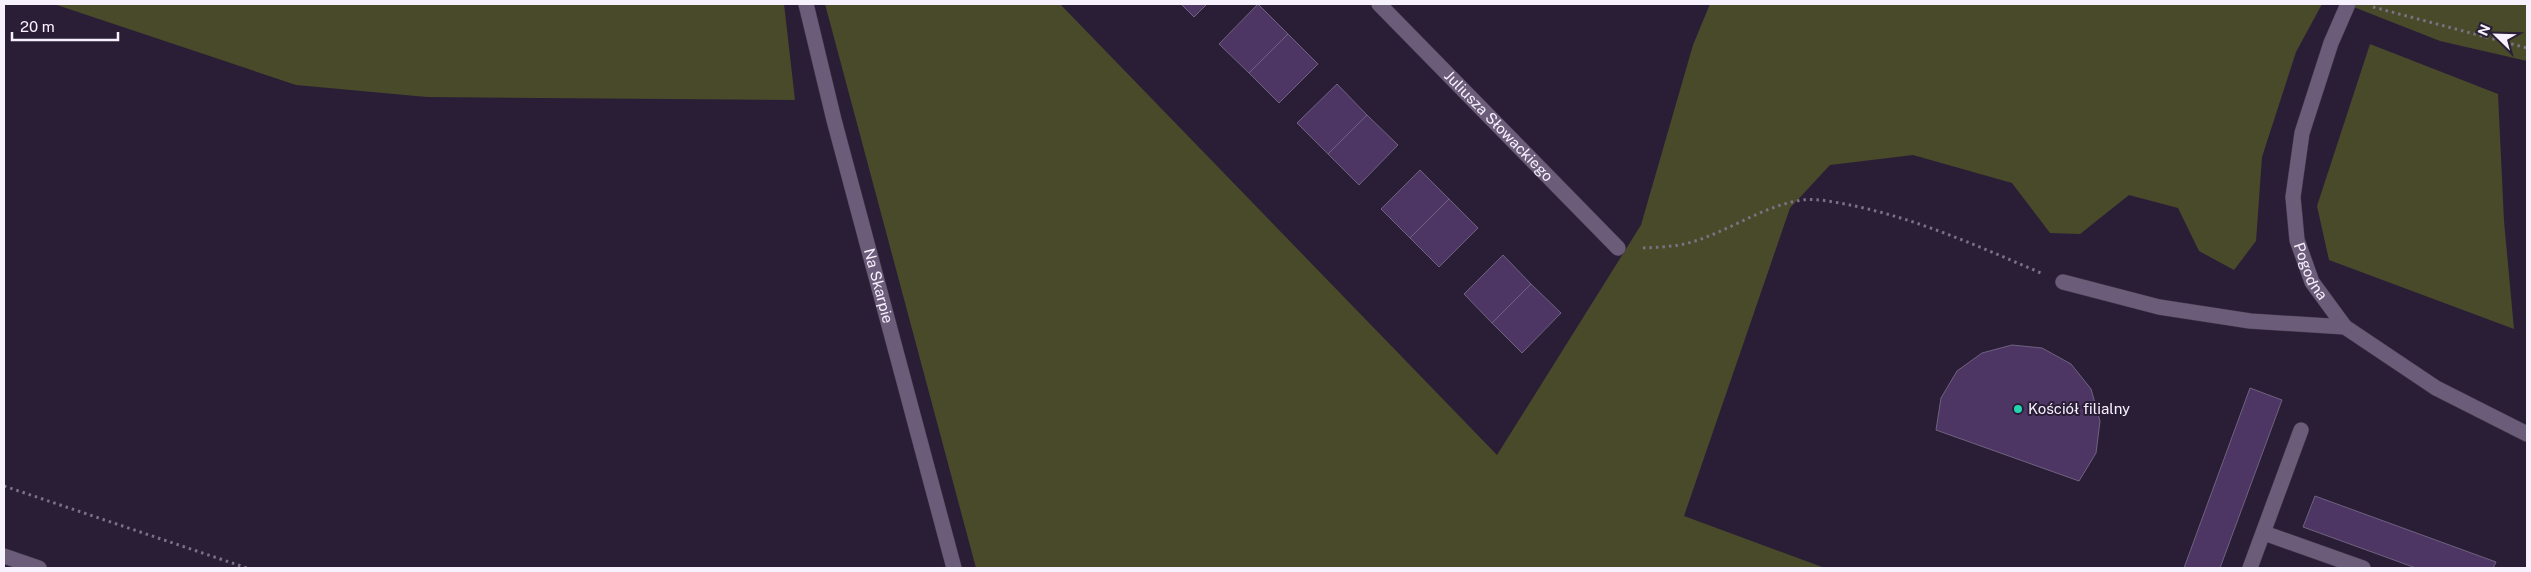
<svg xmlns="http://www.w3.org/2000/svg" width="2531" height="572" font-family="'Public Sans',sans-serif">
<style>
.green{fill:#494a2a}
.building{fill:#4d3663;stroke:#70627f}
.lines{fill:none;stroke-linecap:round;stroke-linejoin:round}
.lane-casing{stroke:#453a4e;stroke-width:16}
.street-casing{stroke:#453a4e;stroke-width:16}
.secondary-casing{stroke:#453a4e;stroke-width:16}
.path{stroke:#7b7185;stroke-width:3;stroke-dasharray:2.5 4;stroke-linecap:butt}
.lane{stroke:#6b5d7a;stroke-width:15}
.street{stroke:#6b5d7a;stroke-width:15}
.secondary{stroke:#6b5d7a;stroke-width:15}
.poi-dot{fill:#22d5af;stroke:#2a1e37;stroke-width:2}
.labels{text-anchor:middle;stroke-width:4;stroke-linejoin:round;paint-order:stroke}
.street-label{font-size:15px;fill:#f7f1fe;stroke:#2a1e37}
.poi-label{font-size:15px;fill:#f7f1fe;stroke:#2a1e37;text-anchor:start}
</style>
<rect width="100%" height="100%" fill="#2a1e37"/>
<!-- green -->
<path class="green" d="M54 4H784L795 100 427 97 296 85Z
M825 4H1060L1497 455 1641 225 1693 45 1710 4H2322L2296 52 2262 157 2256 241 2234 270 2199 251 2178 208 2129 195 2080 234 2050 233 2012 183 1913 155 1830 165 1790 208 1684 516 1825 568H976Z
M2346 4H2527V61L2440 41Z
M2370 44 2498 94 2504 221 2514 329 2329 260 2317 206Z"/>
<!-- building -->
<path class="building" d="M1181 4H1207L1194 17Z
M1258 4 1288 34 1249 73 1219 44Z
M1288 34 1318 64 1279 103 1249 73Z
M1337 84 1367 115 1328 154 1297 123Z
M1367 115 1398 145 1359 185 1328 154Z
M1420 170 1449 199 1410 238 1381 209Z
M1449 199 1478 228 1439 267 1410 238Z
M1503 255 1531 284 1492 323 1464 294Z
M1531 284 1561 313 1522 353 1492 323Z
M2012 345 2042 348 2071 364 2091 389 2100 421 2096 453 2079 481 1936 430 1941 398 1957 371 1982 353Z
M2250 388 2282 400 2220 568H2184Z
M2315 496 2496 562 2493 568H2416L2303 527Z"/>
<g class="lines">
<!-- lane casing -->
<g class="lane-casing">
<path id="lane" d="M2063 282 2159 307 2250 321 2345 327
M2264 533 2363 568
M2250 568 2301 430"/>
</g>
<!-- street casing -->
<g class="street-casing">
<g id="street">
<path id="s1" d="M806 4 834 120 954 568"/>
<path id="s2" d="M1379 4 1618 248"/>
<path id="s3" d="M2348 4 2331 43 2302 133 2293 197 2297 240 2312 282 2345 327 2436 388 2527 434"/>
</g>
</g>
<!-- secondary casing -->
<g class="secondary-casing">
<path id="secondary" d="M4 556 39 568"/>
</g>
<!-- path -->
<path class="path" d="M2373 7 2527 48
M1643 248C1659 247 1676 247 1692 242 1729 231 1763 206 1802 200 1819 198 1838 203 1855 206 1920 220 1980 247 2041 273
M4 486 247 568"/>
<!-- lane -->
<use href="#lane" class="lane"/>
<!-- street -->
<use href="#street" class="street"/>
<!-- secondary -->
<use href="#secondary" class="secondary"/>
</g>
<!-- markers -->
<circle class="poi-dot" cx="2018" cy="409" r="5"/>
<g class="labels">
<!-- street labels -->
<g class="street-label">
<text dy="5" stroke="none"><textPath href="#s2" startOffset="171">Juliusza Słowackiego</textPath></text>
<text dy="5" stroke="none"><textPath href="#s3" startOffset="279">Pogodna</textPath></text>
<text dy="5" stroke="none"><textPath href="#s1" startOffset="291">Na Skarpie</textPath></text>
</g>
<!-- poi labels -->
<g class="poi-label">
<text x="2028" y="414">Kościół filialny</text>
</g>
</g>
<!-- border -->
<rect width="2531" height="572" fill="none" stroke="#f7f1fe" stroke-width="10"/>
<!-- north arrow -->
<g transform="translate(2496 35) rotate(293)" stroke="#2a1e37" stroke-width="4" paint-order="stroke">
<path d="M0-4L9 19L0 12L-9 19Z" fill="#f7f1fe"/>
<text y="-8" font-size="14" font-weight="bold" text-anchor="middle" fill="#f7f1fe">N</text>
</g>
<!-- scale -->
<path d="M12 32v8h106v-8" fill="none" stroke="#f7f1fe" stroke-width="2.5"/>
<text x="20" y="32" font-size="15" fill="#f7f1fe" stroke="#2a1e37" stroke-width="4" paint-order="stroke">20 m</text>
</svg>
